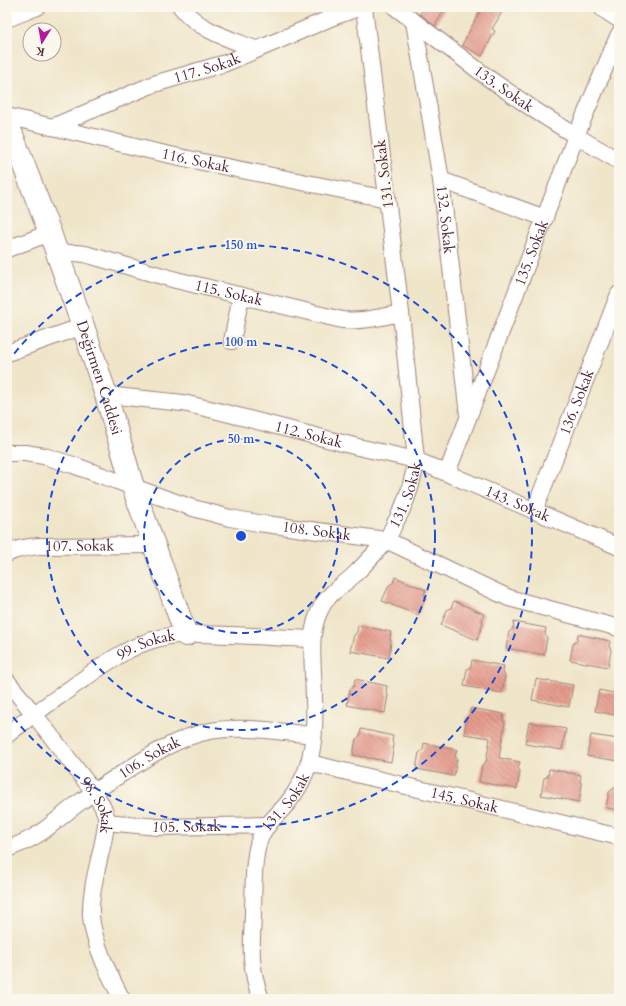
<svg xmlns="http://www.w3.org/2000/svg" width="626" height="1006" font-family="Cardo,serif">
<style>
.building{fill:url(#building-back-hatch)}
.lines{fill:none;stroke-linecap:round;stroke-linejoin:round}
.street-casing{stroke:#9c827a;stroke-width:18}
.secondary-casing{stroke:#9c827a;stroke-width:24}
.street{stroke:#fff;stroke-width:16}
.secondary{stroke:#fff;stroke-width:22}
.ring{fill:none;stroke:#1d4ed8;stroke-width:2;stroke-dasharray:7 5}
.labels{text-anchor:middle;stroke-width:4;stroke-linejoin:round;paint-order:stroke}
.street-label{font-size:15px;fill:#4a1f2b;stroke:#fbf7ec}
.centre{fill:#1d4ed8;stroke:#fbf7ec;stroke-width:2}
.ring-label{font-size:12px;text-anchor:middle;font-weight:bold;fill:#1d4ed8;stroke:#fbf7ec;stroke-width:4;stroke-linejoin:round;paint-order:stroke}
</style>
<defs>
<pattern id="building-back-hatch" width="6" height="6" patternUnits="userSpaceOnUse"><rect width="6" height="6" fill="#e59d8e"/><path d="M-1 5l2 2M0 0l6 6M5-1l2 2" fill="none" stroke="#bc7f74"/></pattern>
</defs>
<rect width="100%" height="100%" fill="#fbf7ec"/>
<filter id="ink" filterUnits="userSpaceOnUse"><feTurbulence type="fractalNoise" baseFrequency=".025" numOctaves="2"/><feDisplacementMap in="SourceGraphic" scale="8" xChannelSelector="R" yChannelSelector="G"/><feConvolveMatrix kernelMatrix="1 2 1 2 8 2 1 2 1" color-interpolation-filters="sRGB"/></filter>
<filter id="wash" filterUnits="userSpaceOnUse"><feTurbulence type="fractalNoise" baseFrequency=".012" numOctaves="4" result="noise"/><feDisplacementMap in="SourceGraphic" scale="16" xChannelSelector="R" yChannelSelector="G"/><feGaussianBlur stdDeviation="0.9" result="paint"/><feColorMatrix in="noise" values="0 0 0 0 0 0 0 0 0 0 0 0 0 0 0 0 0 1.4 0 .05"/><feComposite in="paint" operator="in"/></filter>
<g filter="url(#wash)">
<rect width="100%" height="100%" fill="#efe5c9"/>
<g id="blocks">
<!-- building -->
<path class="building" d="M424 7H446L435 26 420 14Z
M482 7H505L492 29 495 31 482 56 462 45Z
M395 577 426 590 424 595 425 599 418 615 382 601 389 585 393 583Z
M454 601 484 614 482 620 483 623 477 640 441 625 447 610 451 608Z
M514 622 546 628 545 634 547 638 544 655 506 648 509 632 513 629Z
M358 625 391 632 390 638 391 641 389 658 350 651 354 635 357 632Z
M578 634 610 641 609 646 611 650 608 667 570 660 573 644 577 641Z
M472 660 504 666 503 672 505 676 502 693 464 686 467 669 471 667Z
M355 679 387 686 386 692 388 695 385 713 347 705 350 689 354 686Z
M536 679 573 685 569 707 532 700Z
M599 690 619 694V716L595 711Z
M471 708 504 714 503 720 505 723 499 758 520 762 518 768 520 771 517 789 479 782 482 765 486 762 490 738 464 734 467 717 470 714Z
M529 722 566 729 562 750 525 744Z
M361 729 393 736 392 742 394 745 391 762 353 755 356 739 360 736Z
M591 735 619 739V761L587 756Z
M424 743 457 750 455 756 457 759 454 776 416 769 419 753 423 750Z
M549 769 581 775 580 781 582 785 579 802 541 795 544 778 548 776Z
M619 785V810L606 808 609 792Z"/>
</g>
</g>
<g filter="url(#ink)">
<use href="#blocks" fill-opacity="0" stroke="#9c827a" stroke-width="1"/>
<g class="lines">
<!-- street casing -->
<g class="street-casing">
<g id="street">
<path d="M181 7C198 30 230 39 255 49"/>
<path id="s1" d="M395 7 491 80 536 111 576 136 619 161"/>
<path d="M7 19 37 7"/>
<path id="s2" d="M414 22 441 180 468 415"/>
<path id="s3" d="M7 116 152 151 212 164 387 199"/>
<path id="s4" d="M52 127 154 84 212 67 226 63 333 17 361 7"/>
<path d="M441 180 545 218"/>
<path d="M7 249 50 233"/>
<path id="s5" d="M57 253H76L85 254 176 280 342 320C362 322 381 317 401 313"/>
<path d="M232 341 241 296"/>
<path d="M7 353 83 326"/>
<path id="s6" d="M106 395 183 403 214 410 358 447 416 460 619 547"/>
<path id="s7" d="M7 453H25L44 456 73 465 161 497 193 508 230 518 258 523 386 540 509 598 619 628"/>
<path id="s8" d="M447 473 576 136 619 34"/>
<path id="s9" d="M534 511 619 294"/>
<path id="s10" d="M7 554C17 548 29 547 40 546L154 545"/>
<path id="s11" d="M7 681 34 714 94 792C98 799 104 807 106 816 107 826 104 837 102 847 97 869 90 893 91 916 93 941 110 977 122 999"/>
<path id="s12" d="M7 735C30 716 54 700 78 683 103 665 130 645 160 638 183 632 207 634 230 635 257 636 285 638 312 639"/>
<path id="s13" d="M310 763 619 837"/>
<path id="s14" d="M106 822 158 827 268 825"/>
<path id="s15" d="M7 849C18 845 30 840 40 833 55 823 68 810 83 800 96 790 110 781 123 773 150 755 179 737 210 731 241 725 282 732 313 735"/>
<path id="s16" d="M261 999C256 986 253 971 252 958 251 942 253 926 253 910 254 889 252 850 263 832 269 822 278 814 286 805 300 788 309 770 312 748 316 724 314 698 313 673 312 650 310 629 321 608 328 593 344 585 355 574 365 564 376 553 385 541 389 536 392 530 394 525 406 504 413 483 416 460L401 313 364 7"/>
</g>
</g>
<!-- secondary casing -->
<g class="secondary-casing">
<g id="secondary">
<path d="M605 7 619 16"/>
<path id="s17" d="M7 122 50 233 83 326 106 395 133 487 154 545 186 635"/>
</g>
</g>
<!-- street -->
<use href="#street" class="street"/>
<!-- secondary -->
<use href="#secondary" class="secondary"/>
</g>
</g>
<!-- distance rings -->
<g class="ring">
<circle cx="241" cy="536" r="97"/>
<circle cx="241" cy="536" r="194"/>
<path d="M7 363A291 291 0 1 1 7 709"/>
</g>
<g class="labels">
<!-- street labels -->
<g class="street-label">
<text dy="5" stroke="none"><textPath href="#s4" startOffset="166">117. Sokak</textPath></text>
<text dy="5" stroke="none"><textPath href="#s1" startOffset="136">133. Sokak</textPath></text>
<text dy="5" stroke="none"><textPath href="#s3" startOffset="194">116. Sokak</textPath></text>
<text transform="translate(384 174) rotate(-97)" y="5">131. Sokak</text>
<text dy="5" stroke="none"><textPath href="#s2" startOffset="200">132. Sokak</textPath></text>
<text dy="5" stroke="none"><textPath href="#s8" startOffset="236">135. Sokak</textPath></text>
<text dy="5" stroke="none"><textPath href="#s5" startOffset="177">115. Sokak</textPath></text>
<text dy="5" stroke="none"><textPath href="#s17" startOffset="272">Değirmen Caddesi</textPath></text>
<text dy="5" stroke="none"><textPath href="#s9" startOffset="117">136. Sokak</textPath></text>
<text dy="5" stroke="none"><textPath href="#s6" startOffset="207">112. Sokak</textPath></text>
<text dy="5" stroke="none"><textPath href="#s16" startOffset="554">131. Sokak</textPath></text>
<text dy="5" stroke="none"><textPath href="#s6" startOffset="428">143. Sokak</textPath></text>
<text dy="5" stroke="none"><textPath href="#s7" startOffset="321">108. Sokak</textPath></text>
<text dy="5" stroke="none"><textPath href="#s10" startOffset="74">107. Sokak</textPath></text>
<text dy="5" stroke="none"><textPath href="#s12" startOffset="167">99. Sokak</textPath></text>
<text dy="5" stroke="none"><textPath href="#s15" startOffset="170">106. Sokak</textPath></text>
<text dy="5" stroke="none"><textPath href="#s13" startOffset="159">145. Sokak</textPath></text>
<text dy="5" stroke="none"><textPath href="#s16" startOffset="207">131. Sokak</textPath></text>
<text dy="5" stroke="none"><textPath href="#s11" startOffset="155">98. Sokak</textPath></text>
<text dy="5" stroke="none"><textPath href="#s14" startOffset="81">105. Sokak</textPath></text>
</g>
</g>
<circle cx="241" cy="536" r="6" class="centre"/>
<g class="ring-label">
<text x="241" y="249">150 m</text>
<text x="241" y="346">100 m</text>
<text x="241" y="443">50 m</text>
</g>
<!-- margin -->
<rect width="626" height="1006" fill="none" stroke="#fbf7ec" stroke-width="24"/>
<!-- north arrow -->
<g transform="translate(42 42) rotate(191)"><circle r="19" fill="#fbf7ec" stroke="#b4a19f"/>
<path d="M0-3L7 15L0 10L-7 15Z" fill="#b5179e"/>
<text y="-6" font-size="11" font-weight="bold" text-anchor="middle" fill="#4a1f2b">K</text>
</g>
</svg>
